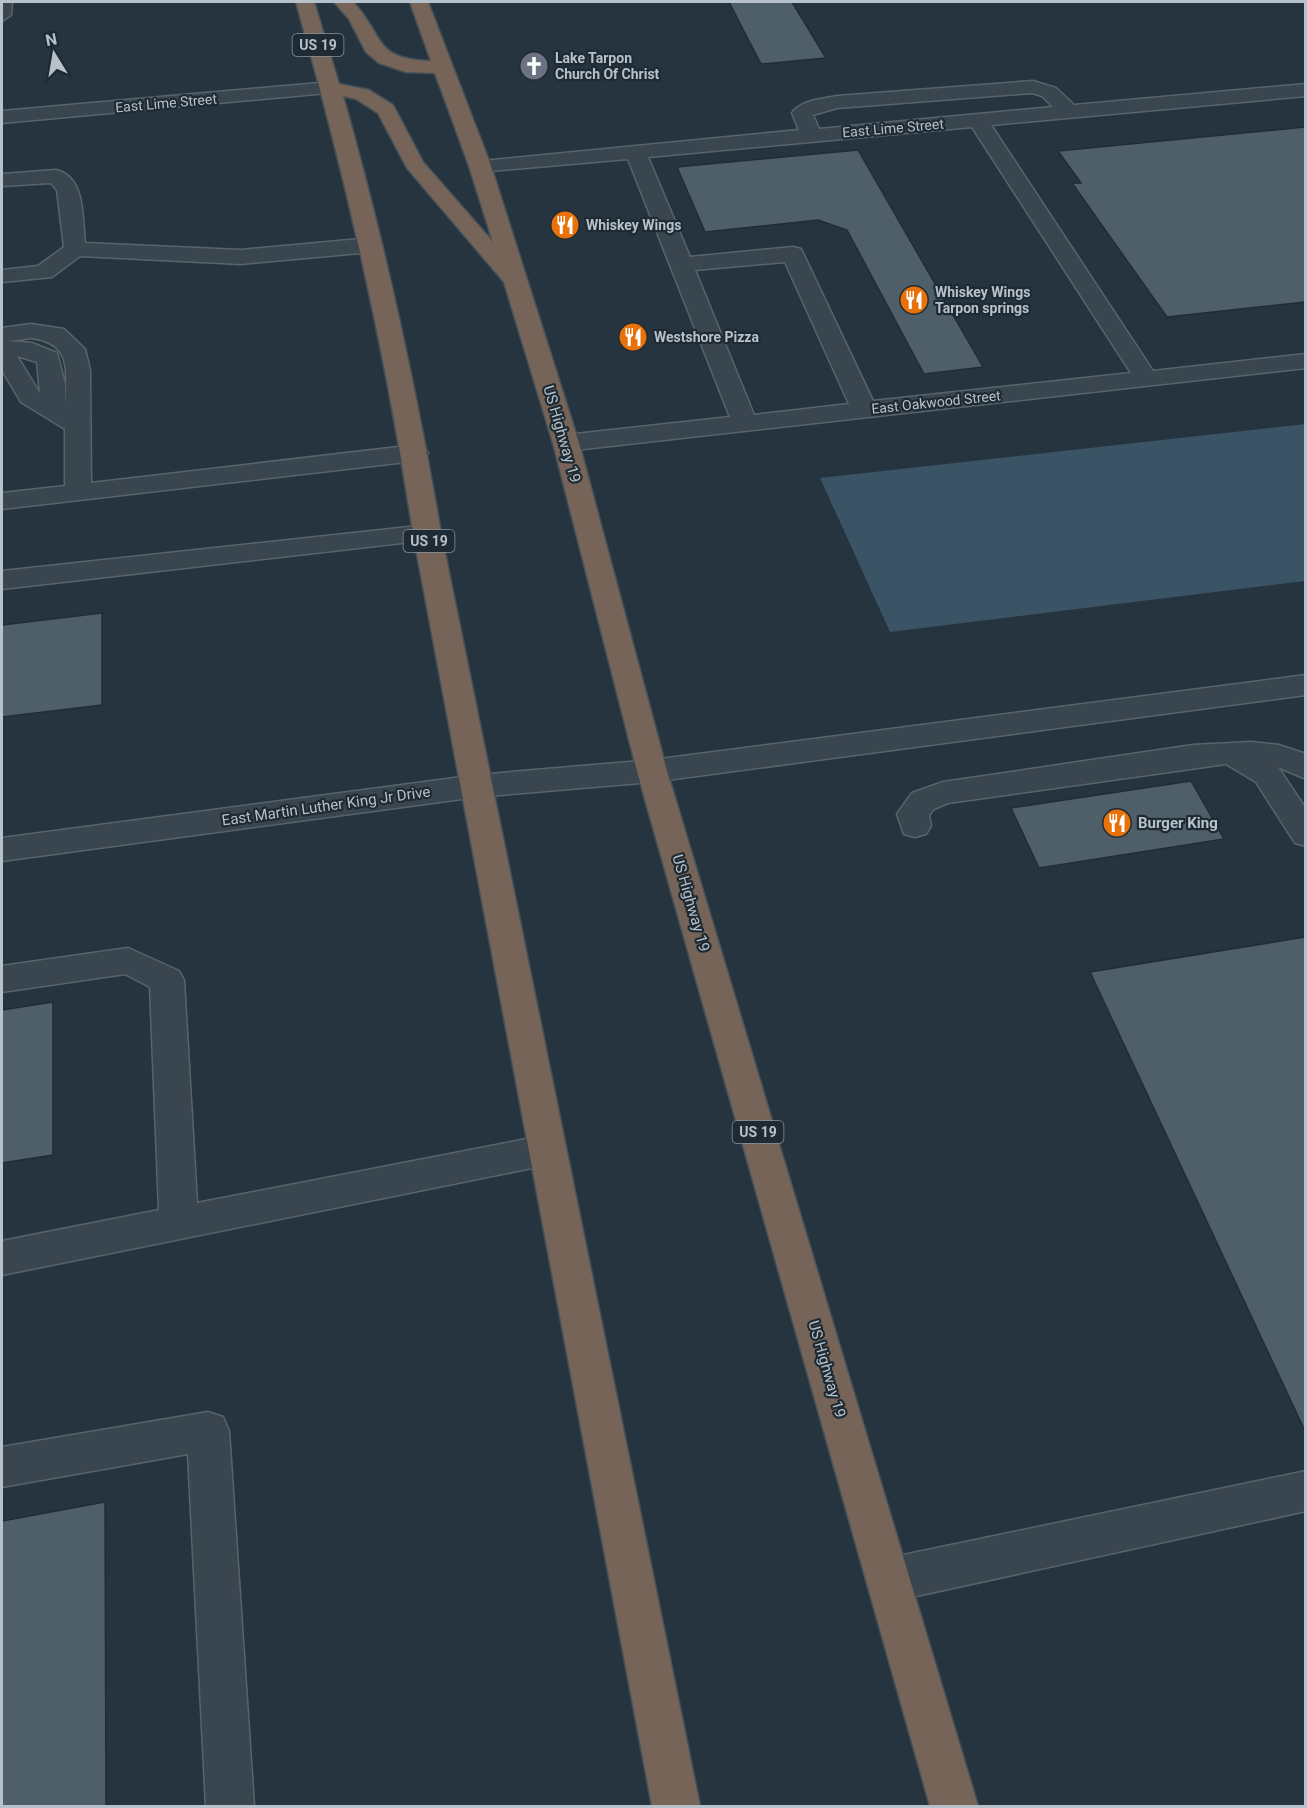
<svg xmlns="http://www.w3.org/2000/svg" width="1307" height="1808" font-family="Roboto,sans-serif">
<style>
.water{fill:#3a5365}
.building{fill:#4f5f6a;stroke:#212d36;stroke-width:1.5}
.lines{fill:none;stroke-linecap:round;stroke-linejoin:round}
.minor-casing{stroke:#58646c;stroke-width:3}
.highway-casing{stroke:#455159;stroke-width:3}
.minor{fill:#3a464f;fill-rule:evenodd}
.highway{fill:#756457;fill-rule:evenodd}
.labels{text-anchor:middle;stroke-width:4.5;stroke-linejoin:round;paint-order:stroke}
.shield{fill:#1f2b34;stroke:#89949c;stroke-width:1.5}
.shield-label{font-size:14px;font-weight:bold;fill:#b6c1c9}
.far-poi-label{font-size:14px;font-weight:bold;fill:#b6c1c9;stroke:#1f2b34;text-anchor:start}
.far-street-label{font-size:14px;fill:#b6c1c9;stroke:#1f2b34}
.street-label{font-size:15px;fill:#b6c1c9;stroke:#1f2b34}
.poi-label{font-size:15px;font-weight:bold;fill:#b6c1c9;stroke:#1f2b34;text-anchor:start}
</style>
<rect width="100%" height="100%" fill="#26343f"/>
<!-- water -->
<path class="water" d="M1305 424V581L890 632 820 478Z"/>
<!-- building -->
<path class="building" d="M729 2H792L826 58 761 64Z
M1305 127V302L1167 317 1072 183H1081L1058 151Z
M858 150 983 367 924 374 847 230 818 220 705 232 677 167Z
M102 613V705L2 717V625Z
M1191 781 1224 839 1039 868 1011 808Z
M1305 937V1431L1090 972Z
M53 1002V1155L2 1163V1010Z
M105 1502 106 1806H2V1521Z"/>
<g class="lines">
<!-- minor casing -->
<g class="minor-casing">
<path id="minor" d="M2 2H12L11 15 2 21Z
M1033 81 1056 88 1074 105 1306 84V96L991 125 1153 371 1306 354V368L566 451 557 448 553 443 557 438 566 435 730 417 628 159 480 172 473 170 469 166 473 162 799 130 792 113C801 100 823 99 837 96ZM1032 93 1042 96 1053 107 819 129 813 115 837 108ZM972 127 1131 373 873 401 801 249 793 247 690 257 648 157ZM785 262 849 404 754 415 695 270Z
M331 82 338 84 341 88 338 92 2 123V111Z
M56 170C86 177 82 218 85 243L241 250 371 238 379 240 382 245 379 250 371 252 241 264 80 256 52 277 2 282V270L38 266 64 247 57 190 51 183 2 186V174Z
M31 324 64 329 85 349 90 370 91 483 415 445 424 448 428 453 424 458 415 461 2 509V493L65 486V429L21 402 18 397 2 370V328ZM31 338C74 343 66 373 65 408V384L57 353 32 343 9 341ZM17 356 37 362 40 393 39 392Z
M427 525 437 527 441 533 437 539 2 589V571Z
M1306 675V695L652 782 477 797 2 861V838L477 775 652 760Z
M1251 742 1279 745 1306 754V779L1278 767 1306 809V846L1295 843 1256 782 1226 764 948 803 934 809 929 815 931 826 926 834 915 837 904 834 897 814 912 793 943 782 1193 745Z
M128 948 179 971 184 980 197 1203 547 1135 560 1139 565 1150 560 1161 547 1165 2 1275V1241L159 1210 150 987 125 974 2 992V966Z
M208 1412 223 1417 229 1431 254 1806H206L188 1454 2 1487V1447Z
M1306 1471V1511L889 1602 874 1595 867 1580 874 1565 889 1558Z"/>
</g>
<!-- highway casing -->
<g class="highway-casing">
<path id="highway" d="M296 2H314L339 84 369 90 393 105 423 162 493 242 469 166 435 73 406 72 379 63 366 52 349 19 334 2H353C386 37 372 59 431 61L410 2H428L491 166 579 443 667 771 978 1806H930L637 771 553 443 504 282 407 168 378 113 356 99 343 96C384 240 416 386 441 533L700 1806H652L413 533C386 353 346 177 296 2Z"/>
</g>
<!-- minor -->
<use href="#minor" class="minor"/>
<!-- highway -->
<use href="#highway" class="highway"/>
</g>
<!-- icons -->
<defs>
<g id="church-disc" transform="scale(1.5)"><circle r="9.5" fill="#6b7280" stroke="#1f2b34"/><path d="M-1.2-6h2.4v3.5h3.3v2.4h-3.3V6h-2.4V-.1h-3.3v-2.4h3.3Z" fill="#fff"/></g>
<g id="restaurant-disc" transform="scale(1.5)"><circle r="9.5" fill="#e8710a" stroke="#1f2b34"/><path d="M-5-6h1v4h1v-4h1v4h1v-4h1v5L-1.5 .5V6h-2V.5L-5-1ZM5-6V6H3V1.5H1.5Q1.5-4 5-6Z" fill="#fff"/></g>
</defs>
<g fill-rule="evenodd">
<use href="#church-disc" x="534" y="66"/>
<use href="#restaurant-disc" x="565" y="225"/>
<use href="#restaurant-disc" x="914" y="300"/>
<use href="#restaurant-disc" x="633" y="337"/>
<use href="#restaurant-disc" x="1117" y="823"/>
</g>
<g class="labels">
<!-- shield labels -->
<g class="shield">
<rect x="292.5" y="34" width="51" height="22" rx="4.5"/>
<rect x="403.5" y="530" width="51" height="22" rx="4.5"/>
<rect x="732.5" y="1121" width="51" height="22" rx="4.5"/>
</g>
<g class="shield-label">
<text x="318" y="50">US 19</text>
<text x="429" y="546">US 19</text>
<text x="758" y="1137">US 19</text>
</g>
<!-- far-poi labels -->
<g class="far-poi-label">
<text x="555" y="63">Lake Tarpon<tspan x="555" dy="16">Church Of Christ</tspan></text>
<text x="586" y="230">Whiskey Wings</text>
<text x="935" y="297">Whiskey Wings<tspan x="935" dy="16">Tarpon springs</tspan></text>
<text x="654" y="342">Westshore Pizza</text>
</g>
<!-- far-street labels -->
<g class="far-street-label">
<text transform="translate(166 103) rotate(-5)" y="5">East Lime Street</text>
<text transform="translate(893 128) rotate(-5)" y="5">East Lime Street</text>
<text transform="translate(936 402) rotate(-6)" y="5">East Oakwood Street</text>
</g>
<!-- street labels -->
<g class="street-label">
<text transform="translate(562 434) rotate(74)" y="5">US Highway 19</text>
<text transform="translate(326 806) rotate(-8)" y="5">East Martin Luther King Jr Drive</text>
<text transform="translate(691 903) rotate(74)" y="5">US Highway 19</text>
<text transform="translate(827 1369) rotate(74)" y="5">US Highway 19</text>
</g>
<!-- poi labels -->
<g class="poi-label">
<text x="1138" y="828">Burger King</text>
</g>
</g>
<!-- border -->
<rect width="1307" height="1808" fill="none" stroke="#b6c1c9" stroke-width="6"/>
<!-- north arrow -->
<g transform="translate(54 54) rotate(349)" stroke="#1f2b34" stroke-width="4.5" paint-order="stroke">
<path d="M0-4.5L10 22L0 15L-10 22Z" fill="#b6c1c9"/>
<text y="-9" font-size="16" font-weight="bold" text-anchor="middle" fill="#b6c1c9">N</text>
</g>
</svg>
